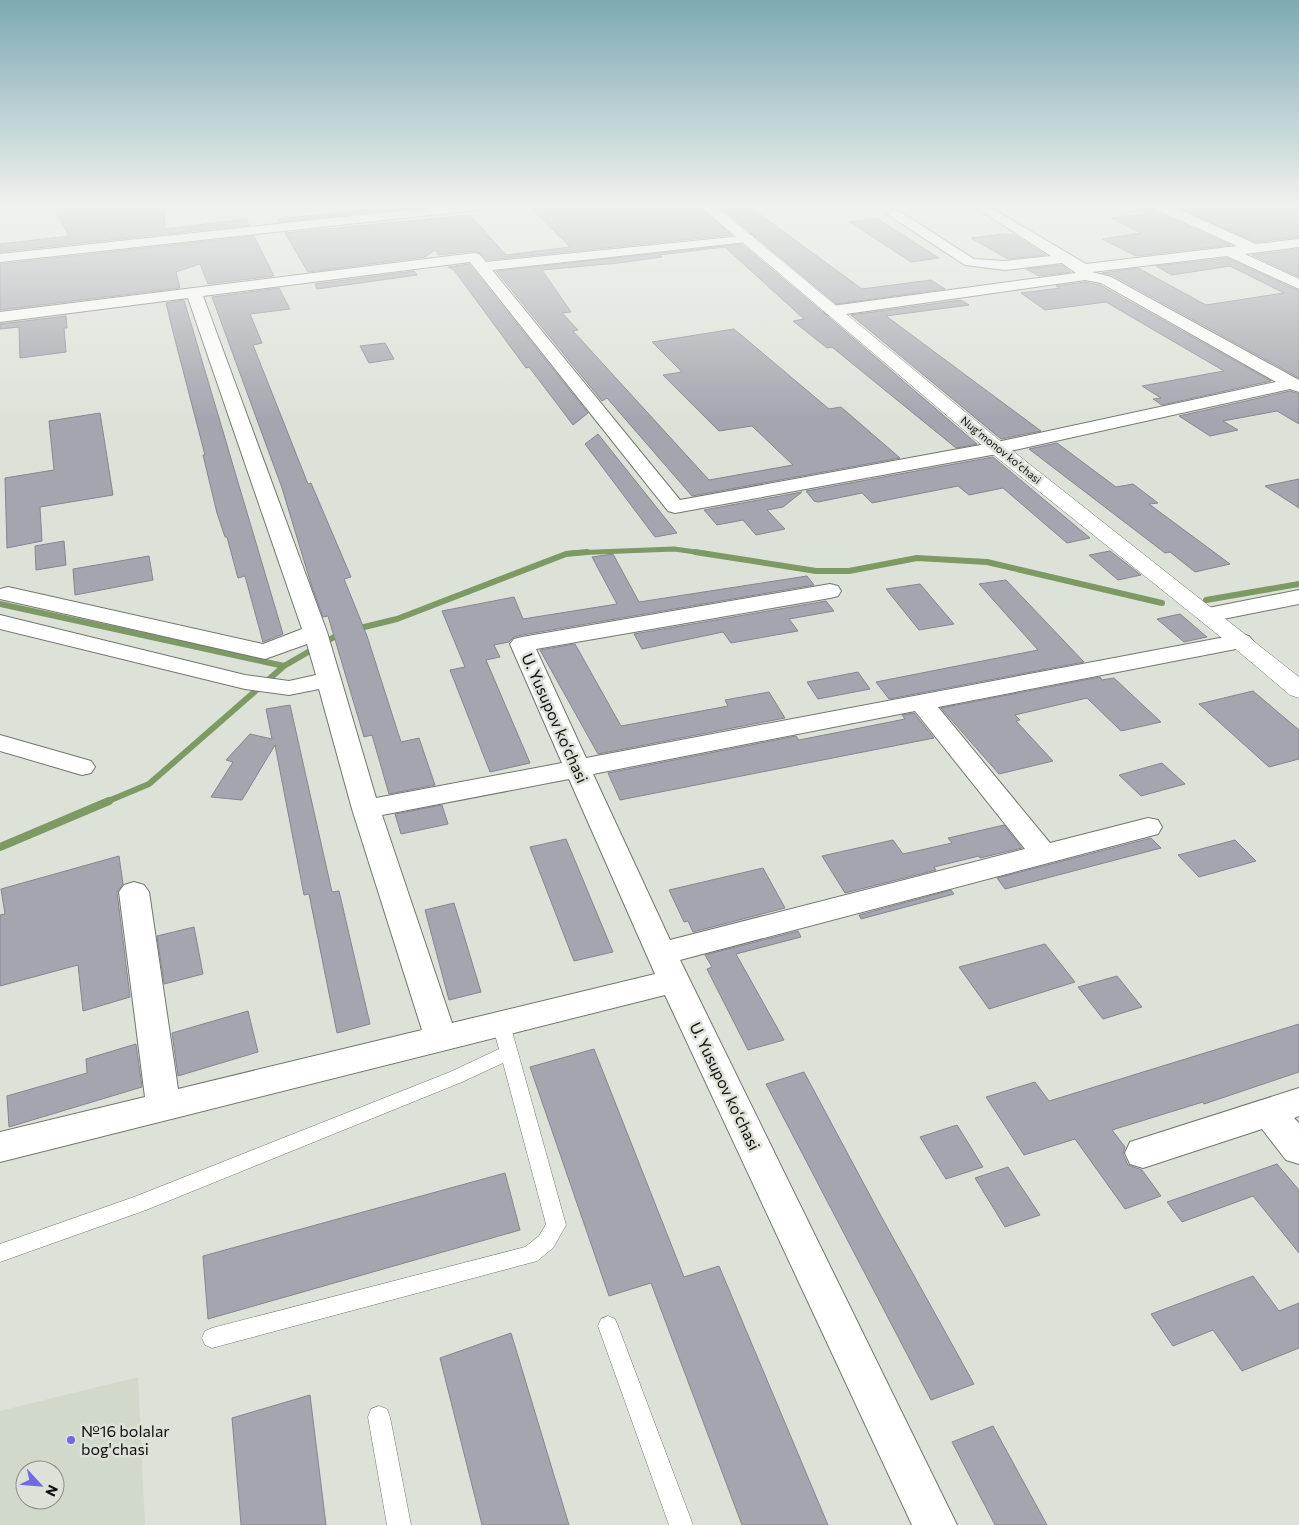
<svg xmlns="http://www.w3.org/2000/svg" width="1299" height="1525" font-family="Commissioner,sans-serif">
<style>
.built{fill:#d1daca;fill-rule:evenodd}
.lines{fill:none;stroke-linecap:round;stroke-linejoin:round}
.stream-far2{stroke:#7d9964;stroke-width:5}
.stream-far1{stroke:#7d9964;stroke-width:6}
.stream{stroke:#7d9964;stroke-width:8}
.building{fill:#a4a5ae;stroke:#85868f}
.service-casing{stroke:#72766e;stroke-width:1}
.minor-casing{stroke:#72766e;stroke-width:2}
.secondary-casing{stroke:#72766e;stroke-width:1}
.service{fill:#fff;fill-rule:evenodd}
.minor{fill:#fff;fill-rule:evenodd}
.secondary{fill:#fff;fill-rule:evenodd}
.poi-dot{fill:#706ae4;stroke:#dde2d9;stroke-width:2}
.labels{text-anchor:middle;stroke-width:5;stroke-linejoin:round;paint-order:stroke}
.far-street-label{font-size:11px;fill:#0d0f0c;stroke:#dde2d9}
.near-street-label{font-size:16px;fill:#0d0f0c;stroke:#dde2d9}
.near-poi-label{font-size:16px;fill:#0d0f0c;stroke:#dde2d9;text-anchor:start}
</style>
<rect width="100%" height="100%" fill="#dde2d9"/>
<!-- built -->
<path class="built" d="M138 1377 145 1525H0V1411ZM25 1470H55V1500H25Z"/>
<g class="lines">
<!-- stream-far2 -->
<path class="stream-far2" d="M572 553 674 549 703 553"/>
<!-- stream-far1 -->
<path class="stream-far1" d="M695 552 816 571H849L917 558 987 562 1162 603
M1206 600 1299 584
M0 604 284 666 341 633
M356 629 397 619 566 554 587 552
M106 802 149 784 284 666"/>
<!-- stream -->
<path class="stream" d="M0 847 109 801"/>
</g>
<!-- building -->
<path class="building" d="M53 206H164L165 229 246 219 249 225 0 252V244L69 236Z
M405 206 407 208 279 222 277 219Z
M561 206H698L732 235 487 260 480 253 474 251 439 255 435 250 425 257 308 272 285 233 470 215 506 255 570 247 532 209Z
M718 206 751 208 862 289 931 280 945 289 836 304Z
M1127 206H1152L1154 211 1230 245 1136 256 1102 239 1141 233 1111 218 1144 214Z
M1175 206H1299V237L1256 242Z
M876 218 939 258 911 262 850 222Z
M1003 234 1014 235 1046 255 1008 259 971 238Z
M254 236 274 276 208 284 200 264 176 272 180 288 0 310V264Z
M742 244 826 315 977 444 956 448 832 347 827 348 793 321 804 319 725 247 659 255 662 257 618 263 542 270 571 312 562 313 578 330 573 331 709 480 793 465 752 426 719 431 663 375 682 372 652 342 734 329 829 409 841 407 900 458 692 496 607 398 602 401 496 271Z
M1299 249V277L1252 255Z
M1227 258 1299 291V378L1112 275 1102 273 1138 268 1206 305 1284 293 1230 266 1172 275 1156 266Z
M469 264 588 413 573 425 529 367 526 368 454 270 448 267Z
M1062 265 1071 272 1039 276 1026 269Z
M414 271 417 275 317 289 315 284Z
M1085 282 1100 285 1271 381 1162 405 1153 399 1161 398 1142 386 1224 371 1106 302 1045 310 1021 293 1060 288 1056 286Z
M279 288 290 309 250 314 262 343 253 345 308 484 311 483 351 577 344 579 367 636 401 742 419 738 435 785 389 794 372 735 364 737 328 616 323 617 312 587 282 488 212 297Z
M184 300 283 634 263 642 245 576 238 578 227 537H225L217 513 203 455H205L172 328 166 303Z
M961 300 969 305 886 316 1041 431 1001 439 851 315Z
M66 316 67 328H64L66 352 20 358 19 327 0 329V324Z
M385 343 394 359 369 363 360 346Z
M1290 391 1299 394V424L1277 411 1223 421 1238 430 1210 436 1179 416Z
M100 413 113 495 40 507 42 541 7 548 5 478 54 470 49 421Z
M598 434 677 533 655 537 585 444Z
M1057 443 1116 487 1133 484 1158 503 1149 504 1230 564 1195 572 1170 552 1165 553 1029 449Z
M993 457 1090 538 1067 543 1003 488 969 495 958 486 872 503 862 493 818 502 814 501 806 491Z
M1299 479V508L1265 486Z
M802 492 783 507 767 510 785 529 756 535 743 520 717 525 704 510Z
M64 541 66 565 36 570 35 546Z
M1110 551 1141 575 1118 580 1089 555Z
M613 554 639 602 807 576 814 585 522 635 514 637 509 642 494 645 500 657 486 660 530 763 490 772 450 670 465 667 442 611 514 597 523 619 617 604 592 557Z
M149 556 153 580 75 595 73 569Z
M1006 580 1084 662 889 699 876 682 1038 650 979 584Z
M920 584 954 624 919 630 886 589Z
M826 601 834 611 789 619 798 631 731 643 723 632 642 649 634 634Z
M1180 614 1207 637 1184 642 1157 619Z
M575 644 621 726 728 706 725 700 769 692 785 718 598 754 540 650Z
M858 672 870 689 818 699 807 682Z
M1100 677 1102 680 1114 678 1161 722 1121 731 1087 698 1015 715 1020 720 1016 721 1053 761 999 774 941 708Z
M1253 691 1299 730V759L1269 767 1199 704Z
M290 705 332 892 339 891 370 1024 337 1033 309 894 304 895 275 745 242 800 211 797 233 762 226 760 250 734 272 739 266 709Z
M914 713 934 738 620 800 608 773 796 736 799 740 860 728 905 719 902 715Z
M1162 763 1185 784 1141 796 1119 775Z
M442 805 448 824 401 834 395 814Z
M1004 825 1022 848 980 858 979 856 934 867 936 870 845 893 822 856 893 840 903 854 952 843 948 838Z
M1151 838 1161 848 1005 889 997 878Z
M566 839 613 952 574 961 530 847Z
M1235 840 1256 861 1199 877 1178 855Z
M119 856 123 884 117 892 130 997 83 1011 78 965 0 986V915L5 914 1 889Z
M763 868 785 908 693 932 688 921 684 922 669 890Z
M951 890 954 894 861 919 859 915Z
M454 903 481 992 449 1000 425 910Z
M194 927 203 974 164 984 157 936Z
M798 931 801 937 736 954 784 1040 748 1050 707 969 712 967 705 955Z
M1045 944 1075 982 989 1009 959 967Z
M1117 976 1142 1007 1103 1019 1078 987Z
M248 1011 258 1052 178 1076 172 1033Z
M1299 1024V1072L1204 1104 1203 1102 1112 1130 1125 1147 1123 1154 1128 1165 1142 1170 1161 1196 1125 1209 1075 1139 1024 1155 986 1097 1035 1082 1049 1101Z
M136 1044 142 1087 9 1127 7 1096 87 1073 86 1059Z
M594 1049 684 1277 719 1266 828 1525H742L651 1283 609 1296 530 1067Z
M804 1072 881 1216 974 1384 931 1400 766 1084Z
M957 1125 983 1167 946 1179 920 1137Z
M1277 1164 1299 1190V1253L1253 1196 1182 1222 1167 1202Z
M1008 1167 1040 1215 1005 1227 975 1178Z
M505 1173 520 1230 208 1319 203 1256Z
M1253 1276 1279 1311 1299 1303V1348L1242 1371 1213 1330 1173 1346 1151 1314Z
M511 1333 569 1525H482L440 1358Z
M310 1395 326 1525H241L232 1418Z
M993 1426 1047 1525H995L952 1442Z"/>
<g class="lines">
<!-- service casing -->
<g class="service-casing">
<path id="service" d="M501 1017 507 1019 510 1024 566 1225 553 1248 537 1261 212 1348 205 1345 202 1338 205 1331 212 1328 525 1247 539 1236 546 1224 503 1063 462 1082 146 1210 0 1262V1244L134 1197 450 1072 499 1049 492 1024 495 1019Z
M608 1316 615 1319 618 1326 693 1525H669L598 1326 601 1319Z
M379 1406 387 1409 390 1417 411 1525H387L368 1417 371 1409Z"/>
</g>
<!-- minor casing -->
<g class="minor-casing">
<path id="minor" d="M442 206H484L477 210 0 262V254Z
M973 206H988L1086 264 1237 246 1155 209 1154 206H1171L1256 244 1299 239V247L1245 254 1299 279V289L1227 256 1092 272 1111 277 1299 380V392L1290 389 997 454 675 513 668 511 470 262 203 296 327 632 376 798 562 763 510 644 514 639 522 637 830 584 838 586 841 591 838 596 830 598 536 649 586 758 1241 634 1249 636 1253 641 1249 646 1241 648 938 707 1050 843 1148 818 1158 820 1162 827 1158 834 680 960 957 1525H912L665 995 0 1162V1132L145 1097 119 892 124 885 134 882 144 885 149 892 178 1089 422 1030 352 809 319 689 289 695 245 689 0 629V615L245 675 289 681 316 675 307 644 265 659 0 599V589L8 587 263 644 302 629 188 298 0 322V312L474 253 479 254 486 262 752 235 754 238 747 242 492 270 680 500 997 442 1276 382 1101 283 1085 280 832 316 827 314 824 311 832 306 1076 273 1062 263 1005 270 965 265 887 214 894 210 899 211 974 259 1005 261 1051 256ZM915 711 1025 849 670 940 593 774ZM569 779 655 974 452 1023 382 815Z
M1299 590V604L1208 622 1200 620 1197 615 1200 610 1208 608Z
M0 735 91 761 95 767 91 773 82 775 0 751Z
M1299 1088V1116L1294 1118 1299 1123V1164L1286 1160 1262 1129 1143 1168 1130 1164 1125 1153 1130 1142Z"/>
</g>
<!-- secondary casing -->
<g class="secondary-casing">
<path id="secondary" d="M700 206H715L1004 444 1299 677V698L1290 695 1232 646 990 452Z"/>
</g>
<!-- service -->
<use href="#service" class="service"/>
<!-- minor -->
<use href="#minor" class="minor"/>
<!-- secondary -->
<use href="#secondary" class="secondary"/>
</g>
<!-- sky -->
<linearGradient id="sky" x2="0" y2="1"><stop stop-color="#7da9b3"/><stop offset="0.49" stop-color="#f0f2ee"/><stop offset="1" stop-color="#f0f2ee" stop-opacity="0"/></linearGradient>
<rect width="1299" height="419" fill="url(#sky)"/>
<!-- markers -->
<circle class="poi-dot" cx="71" cy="1440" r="5"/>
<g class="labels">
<!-- far-street labels -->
<g class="far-street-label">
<text transform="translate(1001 450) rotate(39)" y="4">Nugʻmonov koʻchasi</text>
</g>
<!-- near-street labels -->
<g class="near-street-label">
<text transform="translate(555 718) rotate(66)" y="6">U. Yusupov ko‘chasi</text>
<text transform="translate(725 1086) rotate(64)" y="6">U. Yusupov ko‘chasi</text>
</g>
<!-- near-poi labels -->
<g class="near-poi-label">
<text x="81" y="1437">№16 bolalar<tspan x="81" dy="18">bog'chasi</tspan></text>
</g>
</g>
<!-- north arrow -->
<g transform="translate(40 1485) rotate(116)"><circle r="24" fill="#dde2d9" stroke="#8a8e87"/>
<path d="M0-4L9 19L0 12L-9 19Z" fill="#706ae4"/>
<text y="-8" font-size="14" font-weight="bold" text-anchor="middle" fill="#0d0f0c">N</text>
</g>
</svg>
